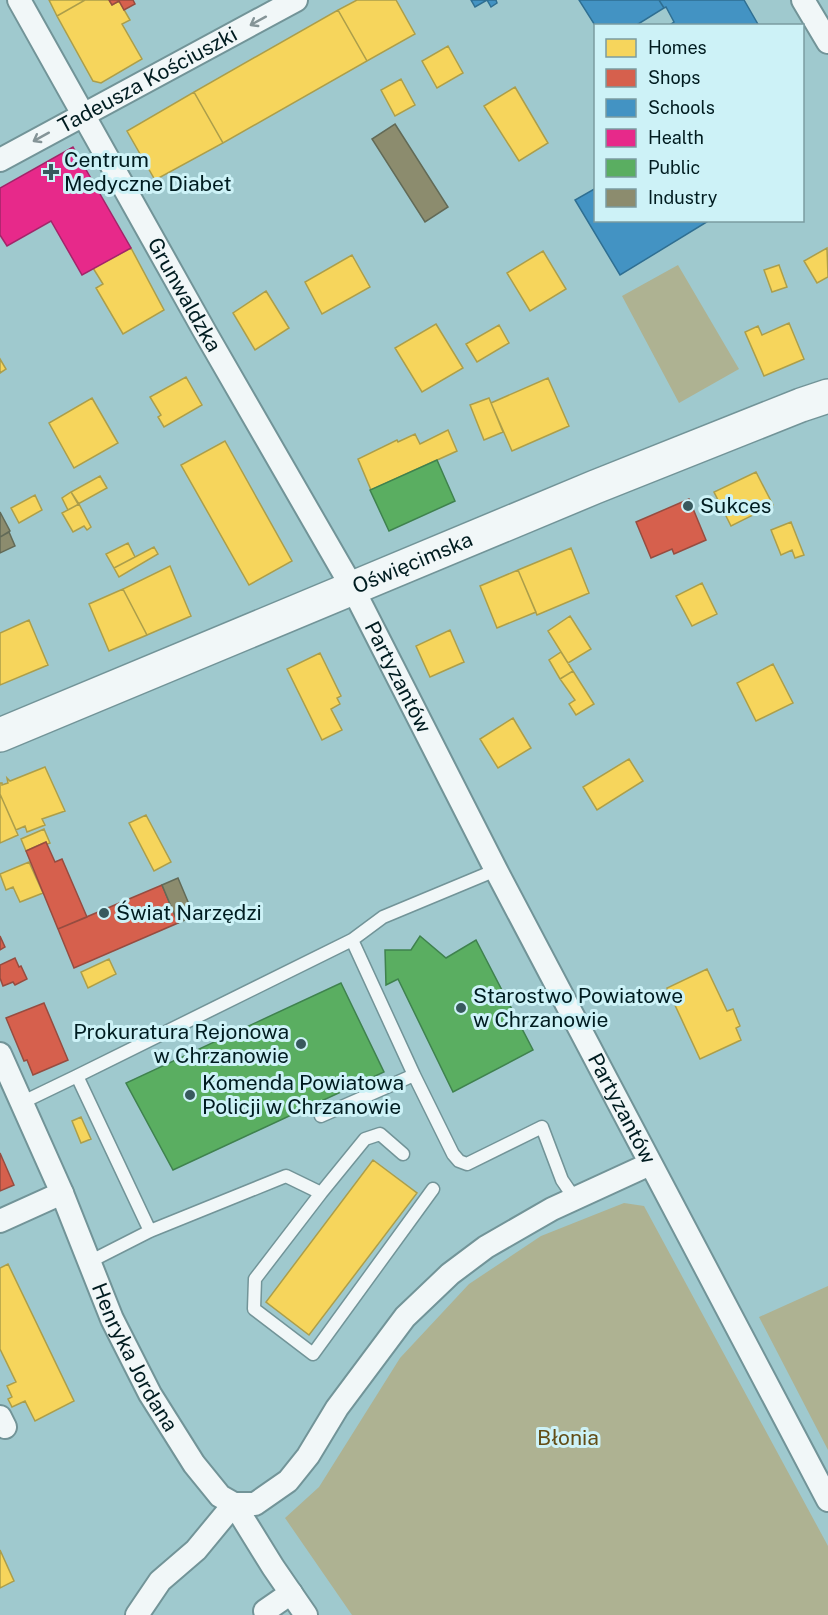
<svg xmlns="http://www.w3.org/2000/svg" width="828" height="1615" font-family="'Public Sans',sans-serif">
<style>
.green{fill:#aeb292}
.homes{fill:#f6d55c;stroke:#ac9e4a;stroke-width:1.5}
.shops{fill:#d6604d;stroke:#964c40;stroke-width:1.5}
.schools{fill:#4393c3;stroke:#2f6f92;stroke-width:1.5}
.health{fill:#e7298a;stroke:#a2256a;stroke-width:1.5}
.public{fill:#5aae61;stroke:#3f824e;stroke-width:1.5}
.industry{fill:#8c8c6e;stroke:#626a57;stroke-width:1.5}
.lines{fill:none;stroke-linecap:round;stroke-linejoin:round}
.lane-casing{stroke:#729498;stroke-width:15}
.street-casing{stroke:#729498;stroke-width:26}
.secondary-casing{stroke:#729498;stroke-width:36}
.lane{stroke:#f1f7f8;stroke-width:12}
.street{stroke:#f1f7f8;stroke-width:22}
.secondary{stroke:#f1f7f8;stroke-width:33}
.oneway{stroke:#859497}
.poi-dot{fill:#38595d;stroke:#cdf2f7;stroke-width:2}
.labels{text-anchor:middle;stroke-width:6;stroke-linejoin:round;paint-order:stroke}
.street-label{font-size:21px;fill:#001c20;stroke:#cdf2f7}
.poi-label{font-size:21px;fill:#001c20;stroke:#cdf2f7;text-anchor:start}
.park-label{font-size:21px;fill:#634d16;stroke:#cdf2f7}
</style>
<rect width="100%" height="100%" fill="#9fc9ce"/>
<!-- green -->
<path class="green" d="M678 265 739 369 679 403 622 296Z
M624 1203 644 1206 828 1546V1615H352L285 1518 319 1487 400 1358 469 1284 541 1236Z
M828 1286V1450L759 1317Z"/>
<!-- homes -->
<path class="homes" d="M49 0H85L57 16Z
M85 0H109L112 5 119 1 130 20 122 24 142 59 101 83 93 81 57 16Z
M357 0H396L415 34 367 61 338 10Z
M338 10 367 61 223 143 194 92Z
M448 46 463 73 437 88 422 61Z
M401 79 415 105 395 116 381 90Z
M515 87 548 143 519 161 484 106Z
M194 92 223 143 155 180 127 131Z
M131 248 164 310 123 334 96 288 103 284 93 268Z
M827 248 828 277 817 283 804 261Z
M543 251 566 289 530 311 507 273Z
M352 255 370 287 322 314 305 282Z
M779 265 787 287 772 292 764 270Z
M266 291 289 328 255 350 233 313Z
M789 323 804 359 764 376 745 332 758 326 762 335Z
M436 324 463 368 422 392 395 348Z
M499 325 509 343 477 362 466 344Z
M0 359 6 369 0 373Z
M186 377 202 405 164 427 158 417 161 415 150 397Z
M548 378 569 426 512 451 491 403Z
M92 398 118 443 74 468 49 423Z
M489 398 503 432 484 440 470 405Z
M448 430 457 451 371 490 358 459 397 440 398 442 415 434 420 444Z
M225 441 292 561 249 585 181 465Z
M756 472 773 505 731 526 714 492Z
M100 476 107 488 78 504 71 492Z
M71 492 79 504 68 510 62 498Z
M35 495 42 510 19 523 11 508Z
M79 504 91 527 87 530 84 526 73 532 62 513Z
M791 522 804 555 795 558 792 550 781 555 771 530Z
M128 543 135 557 114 568 106 554Z
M154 547 158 554 119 577 114 568Z
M571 548 589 593 537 615 518 570Z
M170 566 191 616 147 635 123 589Z
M518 570 536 612 497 628 480 586Z
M702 583 717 614 692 626 676 596Z
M123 589 147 635 109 651 89 604Z
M570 616 591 649 568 663 548 631Z
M29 620 48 665 0 685V633Z
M450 630 464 662 430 677 416 646Z
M561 652 573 671 560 679 549 660Z
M320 653 341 696 337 698 340 704 331 709 342 730 322 740 287 669Z
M773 664 793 703 756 721 737 683Z
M573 671 594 704 576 715 569 704 575 700 560 679Z
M513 718 531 748 498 768 480 739Z
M629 759 643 781 597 810 583 787Z
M45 767 65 811 42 819 45 825 27 832 25 826 16 830 0 794V783H2V785L8 783 7 778 10 781Z
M0 794 18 835 0 843Z
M146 815 171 862 154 871 129 823Z
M44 829 50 843 47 844 46 842 26 851 21 839Z
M29 862 43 893 20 902 13 887 6 890 0 874Z
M109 959 116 974 88 988 81 972Z
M707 969 727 1011 733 1009 740 1026 736 1028 741 1040 700 1059 667 988Z
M81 1117 91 1139 81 1143 72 1121Z
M373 1160 417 1193 309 1335 266 1302Z
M8 1264 74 1401 35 1421 25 1401 12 1407 8 1399 12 1397 7 1386 16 1382 0 1349V1268Z
M0 1550 14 1581 0 1588Z"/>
<!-- shops -->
<path class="shops" d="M109 0H133L135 4 124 10 119 1 112 5Z
M689 499 706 540 674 554 672 549 651 558 636 522Z
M46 842 55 862 62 859 87 917 58 929 26 851Z
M162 885 178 923 74 968 58 929Z
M0 936 5 947 0 950Z
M15 958 19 967 21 966 27 979 15 985 13 982 3 986 0 978V965Z
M44 1003 68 1060 33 1075 27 1060 24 1061 6 1018Z
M0 1153 14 1185 0 1191Z"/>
<!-- schools -->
<path class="schools" d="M471 0H496L497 3 491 7 487 0 475 7Z
M579 0H659L664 8 635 26H596V27Z
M659 0H744L759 26H668L674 22 666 7 664 8Z
M596 188V220H710L620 275 575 200Z"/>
<!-- health -->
<path class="health" d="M73 147 131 248 82 275 51 221 7 246 0 235V188Z"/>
<!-- public -->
<path class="public" d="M437 460 455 501 389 531 370 490Z
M420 936 446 958 476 940 533 1050 453 1092 398 979 386 985 385 950H411Z
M341 983 384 1072 173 1170 126 1083Z"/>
<!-- industry -->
<path class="industry" d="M395 124 448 207 425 222 372 139Z
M0 512 10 531 0 537Z
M9 532 15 546 0 553V537Z
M178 878 194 916 178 923 162 885Z"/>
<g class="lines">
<!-- lane casing -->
<g class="lane-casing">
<path id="lane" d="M352 940 414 1075 453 1154 459 1161 467 1164 542 1127 562 1180 575 1199
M77 1076 352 940 383 917 496 870
M21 1103 77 1076 150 1231
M321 1116 414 1075
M321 1193 365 1139 380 1134 403 1154
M89 1262 150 1231 286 1176 321 1193 255 1279 254 1309 313 1354 433 1189"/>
</g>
<!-- street casing -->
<g class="street-casing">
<g id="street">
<path id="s1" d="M19 0 205 332 352 587 496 870 828 1500"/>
<path d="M803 0 828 42"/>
<path id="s2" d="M0 160 296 0"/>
<path id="s3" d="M0 1054 62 1193 112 1319 150 1394 194 1464 220 1496 234 1504 273 1567 306 1615"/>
<path d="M0 1221 62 1193"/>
<path d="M0 1417 5 1427"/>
<path d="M234 1504H255L288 1481 308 1456 337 1408 405 1317 450 1274 486 1247 552 1209 650 1164"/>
<path d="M137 1615 160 1581 196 1550 234 1504"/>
<path d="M267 1615 265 1611 291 1593"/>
</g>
</g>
<!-- secondary casing -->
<g class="secondary-casing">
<g id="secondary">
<path id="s4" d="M0 735 595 487 801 405 828 396"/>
</g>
</g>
<!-- lane -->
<use href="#lane" class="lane"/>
<!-- street -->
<use href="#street" class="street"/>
<!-- secondary -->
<use href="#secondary" class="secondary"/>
</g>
<!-- one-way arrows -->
<defs><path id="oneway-shaft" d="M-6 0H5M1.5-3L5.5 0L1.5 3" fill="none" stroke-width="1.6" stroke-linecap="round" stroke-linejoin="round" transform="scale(1.5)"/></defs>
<g class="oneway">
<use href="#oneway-shaft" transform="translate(258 21) rotate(151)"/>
<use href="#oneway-shaft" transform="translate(41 137) rotate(151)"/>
</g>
<!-- markers -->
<g class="poi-dot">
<path d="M48 163h6v6h6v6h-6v6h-6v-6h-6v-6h6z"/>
<circle cx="688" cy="506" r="6"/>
<circle cx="104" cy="913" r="6"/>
<circle cx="461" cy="1008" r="6"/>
<circle cx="301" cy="1044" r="6"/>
<circle cx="190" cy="1095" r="6"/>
</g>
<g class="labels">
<!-- street labels -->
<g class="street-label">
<text dy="7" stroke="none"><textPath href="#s2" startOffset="168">Tadeusza Kościuszki</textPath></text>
<text dy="7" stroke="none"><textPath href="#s1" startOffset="338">Grunwaldzka</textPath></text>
<text dy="7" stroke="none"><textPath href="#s4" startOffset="447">Oświęcimska</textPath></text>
<text dy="7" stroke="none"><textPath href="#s1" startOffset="776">Partyzantów</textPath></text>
<text dy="7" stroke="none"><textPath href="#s1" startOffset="1262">Partyzantów</textPath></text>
<text dy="7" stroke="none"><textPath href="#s3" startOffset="332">Henryka Jordana</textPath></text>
</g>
<!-- poi labels -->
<g class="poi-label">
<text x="64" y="167">Centrum<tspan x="64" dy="24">Medyczne Diabet</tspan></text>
<text x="700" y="513">Sukces</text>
<text x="116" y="920">Świat Narzędzi</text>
<text x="473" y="1003">Starostwo Powiatowe<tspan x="473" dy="24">w Chrzanowie</tspan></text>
<text x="289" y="1039" text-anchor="end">Prokuratura Rejonowa<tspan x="289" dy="24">w Chrzanowie</tspan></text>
<text x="202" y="1090">Komenda Powiatowa<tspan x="202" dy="24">Policji w Chrzanowie</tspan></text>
</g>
<!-- park labels -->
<g class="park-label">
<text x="568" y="1445">Błonia</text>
</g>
</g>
<!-- legend -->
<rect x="594" y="24" width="210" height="198" fill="#cdf2f7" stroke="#7b9ca1" stroke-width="1.5"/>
<rect x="606" y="39" width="30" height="18" fill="#f6d55c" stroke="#7b9ca1" stroke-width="1.5"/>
<text x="648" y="54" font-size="18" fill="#001c20">Homes</text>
<rect x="606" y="69" width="30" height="18" fill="#d6604d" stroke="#7b9ca1" stroke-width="1.5"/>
<text x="648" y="84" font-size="18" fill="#001c20">Shops</text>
<rect x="606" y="99" width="30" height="18" fill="#4393c3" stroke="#7b9ca1" stroke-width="1.5"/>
<text x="648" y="114" font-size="18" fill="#001c20">Schools</text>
<rect x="606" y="129" width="30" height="18" fill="#e7298a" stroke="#7b9ca1" stroke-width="1.5"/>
<text x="648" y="144" font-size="18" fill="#001c20">Health</text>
<rect x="606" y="159" width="30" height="18" fill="#5aae61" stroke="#7b9ca1" stroke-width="1.5"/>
<text x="648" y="174" font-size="18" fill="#001c20">Public</text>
<rect x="606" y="189" width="30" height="18" fill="#8c8c6e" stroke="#7b9ca1" stroke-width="1.5"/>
<text x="648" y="204" font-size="18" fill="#001c20">Industry</text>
</svg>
